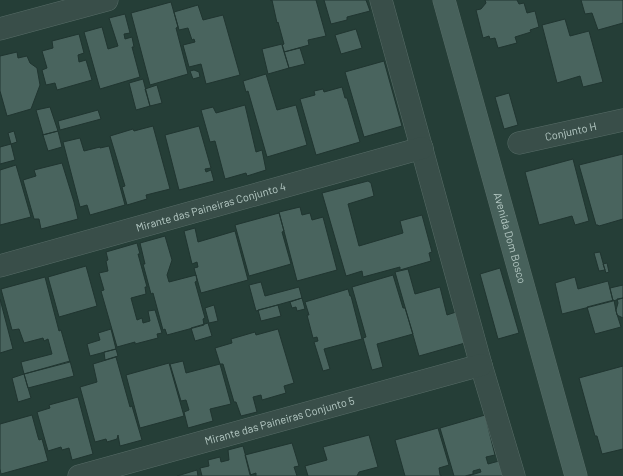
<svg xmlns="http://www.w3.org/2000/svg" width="623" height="476" font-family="Barlow,sans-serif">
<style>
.building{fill:#49645e;stroke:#203530}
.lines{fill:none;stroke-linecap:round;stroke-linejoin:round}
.street-casing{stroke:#576c67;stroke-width:23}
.secondary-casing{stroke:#576c67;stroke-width:23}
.street{stroke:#394e49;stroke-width:22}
.secondary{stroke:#47615b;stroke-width:22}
.labels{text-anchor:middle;stroke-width:3;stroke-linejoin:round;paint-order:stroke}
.street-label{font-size:11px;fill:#b5c9c4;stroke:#1e332e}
</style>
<rect width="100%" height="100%" fill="#253e37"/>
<!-- building -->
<path class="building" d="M270 0H316L326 36 308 40 309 45 284 52 282 45 284 44 278 22 277 23 272 0Z
M324 0H366L370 11 347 17V20L331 24Z
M485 0H517L519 4 524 3 527 13 535 11 539 27 530 30 531 32 515 37 517 43 498 48 495 38 490 39 489 36 483 38 476 10 481 9 486 3Z
M581 0H623V23L598 30 592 13 585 14Z
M171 2 178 27 176 28 188 74 150 85 131 13Z
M198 5 203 20 223 15 240 75 206 84 201 64 189 67 183 45 195 42 194 39 192 40 188 28 179 30 174 12Z
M125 14 130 33 124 34 125 39 132 37 134 47H132L140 77 100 89 84 32 102 27 108 49 118 46 109 18Z
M565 19 570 36 589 31 603 82 583 87 580 76 557 83 542 25Z
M356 29 362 48 341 54 335 35Z
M79 34 84 53 78 55 79 62 86 60 92 80 57 90 55 83 46 85 42 70 47 68 42 51 53 48 52 41Z
M282 44 289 68 268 74 262 49Z
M300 48 305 64 289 68 284 52Z
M17 52 18 58 27 56 30 63 37 68 40 85 31 109 7 116 0 91V56Z
M384 61 402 126 364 137 345 72Z
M194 70 199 72 200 77 193 79 190 71Z
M266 74 277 110 296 105 307 145 267 157 248 91 246 92 243 81Z
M143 79 150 106 136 110 129 83Z
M157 85 162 103 150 106 145 89Z
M342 87 345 98H347L360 142 316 155 300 99 315 95 314 91 323 89 324 92Z
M509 93 518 125 504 129 495 97Z
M245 105 256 152 262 150 266 170 247 176 246 173 225 179 215 141 210 142 201 110 213 107 216 113Z
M50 107 58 131 42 135 43 134 36 110Z
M98 110 101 119 60 130 58 121Z
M153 126 170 189 146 195 147 199 127 205 122 187 125 186 110 136 133 129 134 131Z
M199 126 211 168 205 169 206 172 211 170 214 181 179 190 165 135Z
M14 131 17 142 11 144 8 133Z
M58 131 62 147 48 151 43 135Z
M80 138 84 151 100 147V148L109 146 125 205 90 215 87 205 80 207 63 142Z
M11 144 15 160 0 164V147Z
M623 154V219L599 226 598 225H596L579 165Z
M573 159 589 221 575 225 572 216 539 225 525 172Z
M62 163 74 202 78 219 41 229 39 219H34L23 180 36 176 34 170Z
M16 165 31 217 0 225V170Z
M368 181 371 183 374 196 348 204 359 246 403 233 400 221 422 215 432 252 429 253 431 261 400 270V267L363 277 362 271 346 276 322 193Z
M300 207 302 215 310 213 312 220 323 217 337 270 297 281 279 212Z
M279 213 284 231 282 232 291 264 249 276 235 225Z
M195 228 198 242 235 231 248 280 201 293 194 268 198 267 197 262 192 264 184 231Z
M165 236 172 260 167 275 169 282 196 275 197 281 195 282 205 318 203 319 204 325 167 335 165 329 163 330 153 293 151 294 143 264H145L140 243Z
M137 243 140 254H138L147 287H145L146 294 131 298 137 320 142 318 143 323 150 321 148 311 155 310 162 333 157 334 158 338 135 344V342L117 347 101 291 104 290 99 273 108 271 106 261 108 260 106 252Z
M600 252 605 270 599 271 594 253Z
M607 263 609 272 606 273 603 264Z
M86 266 97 306 59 317 48 277Z
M500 268 519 333 498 339 480 274Z
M408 269 415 294 440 287 447 315 456 312 465 343 419 356 395 272Z
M393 275 403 308H405L413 334 377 344 383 367 372 370 363 338 366 337 352 287Z
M45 277 59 331 61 330 70 362 24 374 21 362 52 354 48 339 44 341 43 338 24 343 19 329 12 330 1 289Z
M575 277 578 289 608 281 613 301 562 314 555 283Z
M261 282 265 296 299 287 302 298 256 311 249 285Z
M623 285V298L613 301 610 288Z
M348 289 350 296H351L362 339 324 349 330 369 323 371 314 342 318 341 317 337 313 338 307 315H309L305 302Z
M302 298 305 309 297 311 296 307 292 308 290 302Z
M623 298V318L617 315 616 310 618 303 617 299Z
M0 299 13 349 0 353Z
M614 300 616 311 621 327 595 334 587 307Z
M214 305 218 321 209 323 205 308Z
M278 305 281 316 261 321 258 310Z
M208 323 212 336 195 341 191 328Z
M111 329 116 349 90 356 87 344 100 340 98 333Z
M278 329 294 383 284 386 286 393 262 400 261 395 253 397 257 412 241 416 236 402H234L223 364H220L215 348 232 343 231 339 255 332 256 335Z
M116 349 118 356 105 360 104 352Z
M116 357 130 407 132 406 142 440 120 446 118 435 117 439 107 442 106 439 95 442 80 387 97 382 93 364Z
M70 361 74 376 28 388 24 374Z
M183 361 186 373 220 364 231 404 210 409 213 421 188 428 184 412 189 410 186 400 181 401 170 364Z
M169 363 184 416 140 428 126 375Z
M623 366V449L602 454 597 436H595L579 378Z
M24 374 31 398 18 402 12 378Z
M78 397 93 454 72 460 69 448 62 450 61 447 48 451 37 412 50 408 49 405Z
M32 415 38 437 39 440 42 439 48 461 1 474 0 469V424Z
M485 415 495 455 486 457 488 464 499 461 503 476H468L481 472 480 469 473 471V474L465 476H454L440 428Z
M438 428 449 465 439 468 440 475 442 476H405L395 440Z
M369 435 378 467 359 472 357 476H308L305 466 327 460 323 447Z
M292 443 299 466 294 467 297 476H256V473L250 475 245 455Z
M243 446 251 476H202L200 468 209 466 208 460 220 457 221 462 229 460 228 450Z
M197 470 198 476H177Z"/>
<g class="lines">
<!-- street casing -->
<g class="street-casing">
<g id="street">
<path d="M381 0 481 365 514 476"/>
<path d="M0 29 107 0"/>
<path id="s1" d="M519 143 623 120"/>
<path id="s2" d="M0 266 422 148"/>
<path id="s3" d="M79 476 481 365"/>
</g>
</g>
<!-- secondary casing -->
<g class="secondary-casing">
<g id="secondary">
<path id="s4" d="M444 0 576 476"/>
</g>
</g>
<!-- street -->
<use href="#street" class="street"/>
<!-- secondary -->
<use href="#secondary" class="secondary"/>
</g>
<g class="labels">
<!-- street labels -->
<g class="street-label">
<text dy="4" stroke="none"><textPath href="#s1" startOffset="53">Conjunto H</textPath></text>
<text dy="4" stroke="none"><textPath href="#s2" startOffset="219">Mirante das Paineiras Conjunto 4</textPath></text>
<text dy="4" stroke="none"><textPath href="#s4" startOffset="247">Avenida Dom Bosco</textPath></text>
<text dy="4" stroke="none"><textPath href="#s3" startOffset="208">Mirante das Paineiras Conjunto 5</textPath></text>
</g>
</g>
</svg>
